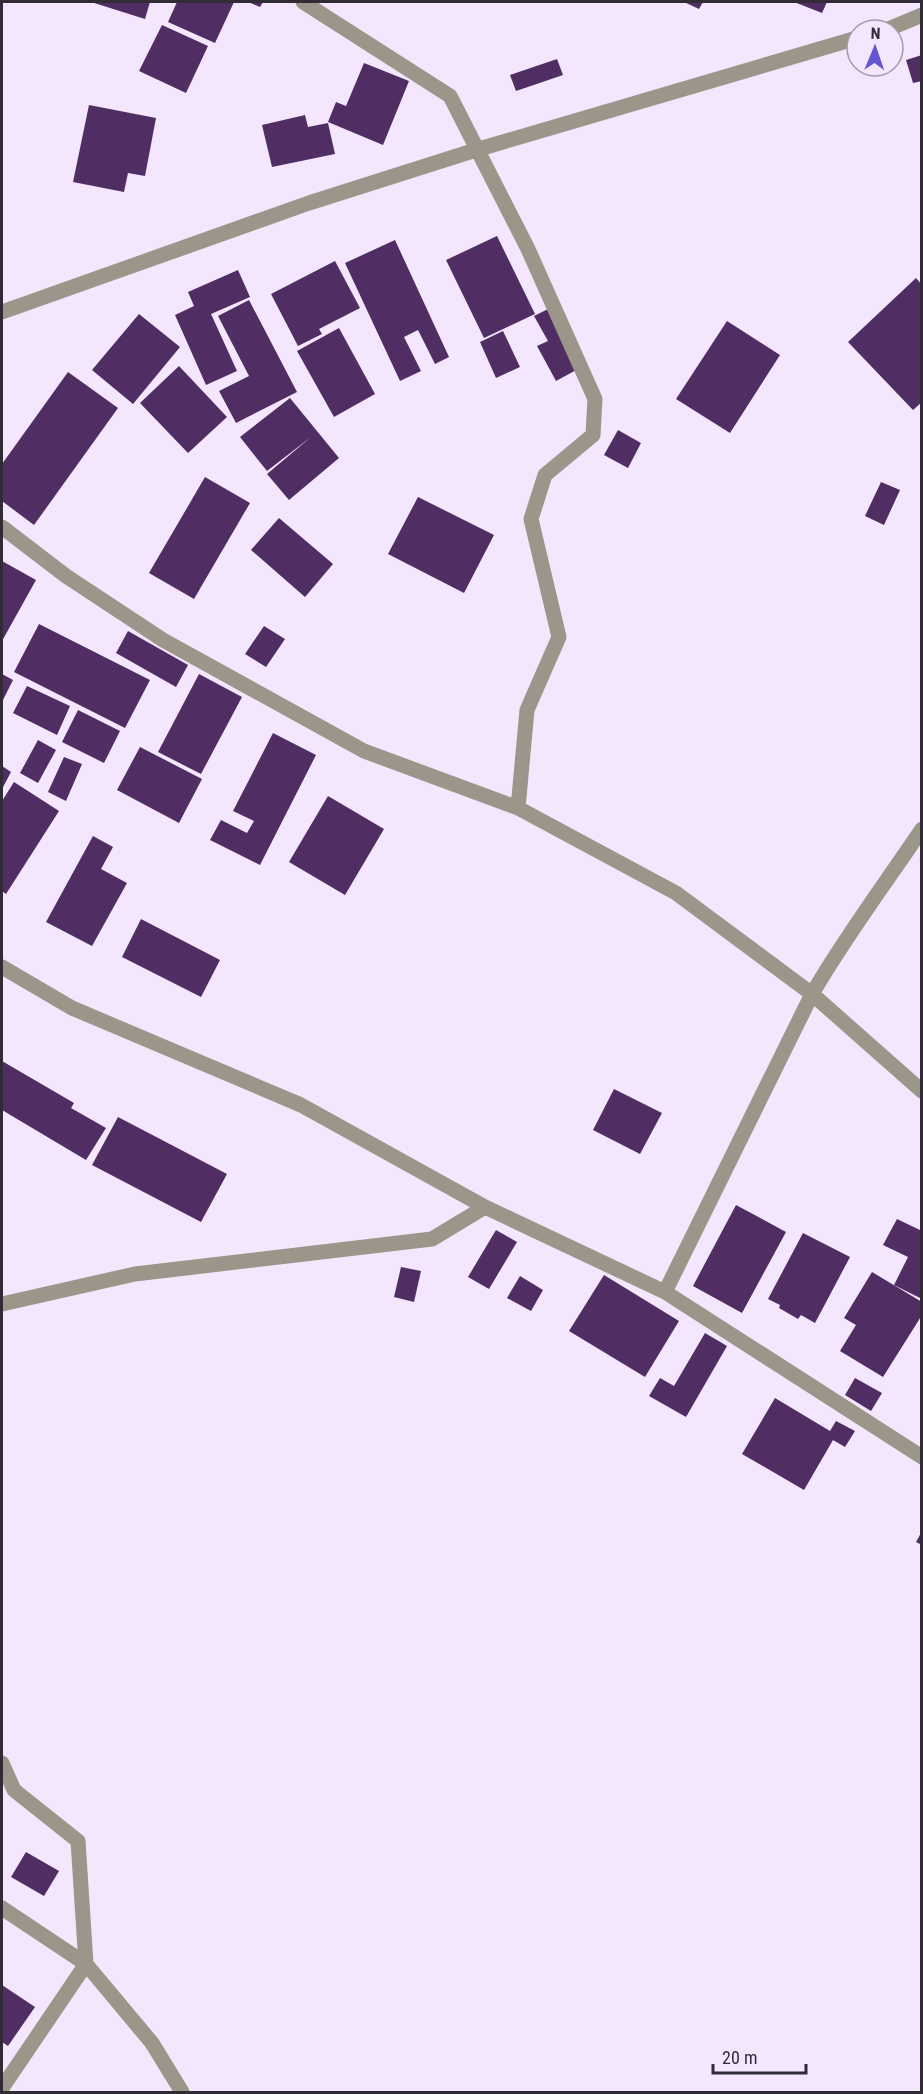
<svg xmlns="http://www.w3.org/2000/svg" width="923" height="2094" font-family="'Roboto Condensed',sans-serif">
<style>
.building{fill:#502e64}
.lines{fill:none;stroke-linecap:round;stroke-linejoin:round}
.street{stroke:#9c9589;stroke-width:15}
</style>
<rect width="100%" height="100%" fill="#f3e6fd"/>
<!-- building -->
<path class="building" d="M91 2H150L145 19Z
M177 2H234L215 43 168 22Z
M248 2H263L260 7Z
M684 2H703L699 9Z
M794 2H827L822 13Z
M162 25 208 46 186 93 139 71Z
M922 55V81L913 83 906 60Z
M557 59 563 75 516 91 510 75Z
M364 63 409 81 383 145 328 122 336 102 346 106Z
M89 105 156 118 145 176 128 173 124 192 73 182Z
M305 115 308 127 328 123 335 154 272 167 262 125Z
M497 236 535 314 484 338 446 260Z
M395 240 449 357 435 364 418 330 404 337 421 371 400 381 345 263Z
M335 261 360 308 319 329 322 334 298 346 271 294Z
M238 270 250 297 211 314 237 371 206 385 175 315 194 306 188 292Z
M916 278 922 285V402L913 410 848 342Z
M249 300 297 392 236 423 219 391 249 376 218 316Z
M548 309 580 368 556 381 537 346 548 341 534 316Z
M139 314 180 347 133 404 92 370Z
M727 321 780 355 730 433 676 399Z
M339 328 375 394 334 417 297 351Z
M503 331 520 367 496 378 480 342Z
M179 366 227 417 188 453 140 403Z
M68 372 118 408 34 525 2 501V464Z
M290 398 339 458 289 500 267 474 311 437 267 471 240 437Z
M618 430 641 443 628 468 604 455Z
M205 477 250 503 194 599 149 573Z
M881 482 900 490 884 525 865 516Z
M418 497 494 535 464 593 388 554Z
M279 518 333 564 305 597 251 550Z
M2 561 36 580 2 641Z
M39 624 150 680 125 728 14 672Z
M264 626 285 639 266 667 245 654Z
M128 631 188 665 176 687 116 653Z
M2 674 13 680 3 700 2 699Z
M199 674 242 697 201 774 158 752Z
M27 686 70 706 57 735 13 713Z
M78 710 120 731 104 763 62 742Z
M273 733 316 755 260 865 210 840 221 820 247 833 254 821 233 811Z
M38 740 56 750 38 783 20 773Z
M140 747 202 779 179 823 117 790Z
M64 757 82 764 66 801 48 792Z
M2 766 11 772 2 789Z
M14 782 59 811 6 894 2 891V801Z
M328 796 384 829 345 895 289 862Z
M93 836 113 847 101 869 127 883 92 946 46 922Z
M141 919 220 960 201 997 122 957Z
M2 1061 74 1103 71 1108 106 1128 86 1160 2 1110Z
M614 1089 662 1113 640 1154 593 1130Z
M118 1117 227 1174 201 1222 92 1165Z
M736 1205 786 1232 742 1313 693 1286Z
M897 1219 922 1231V1299L894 1285 908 1257 883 1245Z
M496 1230 517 1242 489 1289 468 1277Z
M803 1233 850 1257 815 1323 801 1315 798 1319 779 1308 780 1305 768 1299Z
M401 1267 421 1271 414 1302 394 1297Z
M872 1272 922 1302V1315L883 1377 840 1351 856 1325 844 1318Z
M604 1275 679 1321 645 1377 569 1331Z
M520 1276 543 1290 531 1311 507 1298Z
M705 1333 727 1346 686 1417 649 1396 660 1378 674 1386Z
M855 1378 882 1393 871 1411 845 1395Z
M775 1398 830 1431 836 1421 855 1431 845 1447 833 1440 804 1490 742 1454Z
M922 1531V1545L916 1542Z
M26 1852 59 1871 44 1896 11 1877Z
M2 1985 35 2007 8 2046 2 2042Z"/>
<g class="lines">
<!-- street -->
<path class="street" d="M303 2 450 96 528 249 595 399 593 435 545 475 531 519 559 637 527 710 518 808
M886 30 922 15
M2 312 309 203 479 149 857 38
M2 527 66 576 163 640 364 751 518 808 676 893 812 994 922 1091
M2 967 72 1008 301 1105 485 1207 665 1292 922 1457
M665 1292 812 994C845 937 885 884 922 829
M2 1304 135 1274 432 1239 485 1207
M2 1763 14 1790 78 1841 86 1964 2 2088
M2 1908 86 1964 152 2043 182 2092"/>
</g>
<!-- border -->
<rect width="923" height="2094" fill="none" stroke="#312b36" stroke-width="6"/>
<!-- north arrow -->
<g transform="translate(875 48) rotate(2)"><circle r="28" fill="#f3e6fd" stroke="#a59bad" stroke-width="1.5"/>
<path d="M0-4.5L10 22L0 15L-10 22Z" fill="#6456cf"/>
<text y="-9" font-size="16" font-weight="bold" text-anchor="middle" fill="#312b36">N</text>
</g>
<!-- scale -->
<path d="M713 2064v9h93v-9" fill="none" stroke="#312b36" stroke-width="3"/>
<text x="722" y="2064" font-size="18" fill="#312b36" stroke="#f3e6fd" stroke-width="4.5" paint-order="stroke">20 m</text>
</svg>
